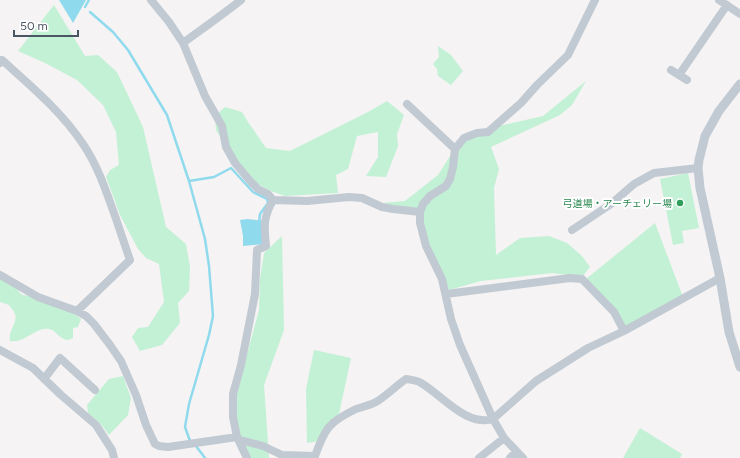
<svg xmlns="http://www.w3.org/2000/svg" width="740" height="458" font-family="Figtree,'Noto Sans JP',sans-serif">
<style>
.green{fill:#c3f1d5}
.water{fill:#90daee}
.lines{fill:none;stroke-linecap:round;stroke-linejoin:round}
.stream{stroke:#90daee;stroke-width:2.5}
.minor{stroke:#c1cad2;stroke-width:8}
.tertiary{stroke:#c1cad2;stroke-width:9}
.leisure-dot{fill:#2e9e5b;stroke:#fff;stroke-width:1.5}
.labels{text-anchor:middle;stroke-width:4;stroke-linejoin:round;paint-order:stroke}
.leisure-label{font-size:10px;fill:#27864d;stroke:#fff;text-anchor:end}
</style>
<rect width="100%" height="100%" fill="#f5f3f3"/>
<!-- green -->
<path class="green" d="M54 5 85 56 98 55 117 72 143 127 166 227 186 244 190 267 189 291 178 303 180 323 162 345 140 351 132 337 138 328 148 327 164 302 159 264 146 258 138 249 120 215 111 190 106 177 110 170 119 165 116 132 103 105 77 80 45 63 18 51Z
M438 46 451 55 463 71 451 85 438 76 437 69 433 64 439 57Z
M586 81 572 105 560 115 491 147 499 169 494 188 496 255 520 238 549 236 567 243 582 256 590 267 582 277 552 273 481 281 449 290 427 238 422 213 383 203 405 201 438 175 464 134 543 116Z
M387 101 404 115 397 134 398 146 386 177 366 176 378 157V132L357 136 348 169 336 175 338 193 285 196 271 191 256 183 236 162 216 130 215 116 225 107 242 112 248 122 266 148 290 151 368 112Z
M688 173 699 228 682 231 684 243 673 245 660 179Z
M655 223 683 297 626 328 586 279Z
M282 236 284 330 264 385 269 458H250L240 435 236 418V395L259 310 260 279 264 253Z
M0 279 14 286 22 295 30 296 73 313 81 319 78 327 73 328V338L68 340C66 340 64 339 62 338 58 336 55 331 52 330 37 324 26 344 10 341 8 330 18 323 15 314 14 311 11 308 9 305L0 302Z
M314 350 351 358 339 414 319 441 307 443 306 389Z
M123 376 131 398 128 415 109 435 100 423 88 413 87 405 109 379Z
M640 428 682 454 680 458H623Z"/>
<!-- water -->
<path class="water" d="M59 0H86L73 23Z
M247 219 264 221V244L243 246V236L240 220Z"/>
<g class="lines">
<!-- stream -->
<path class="stream" d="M85 7 89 0
M90 12 113 32 128 50 167 115 189 181 205 239 209 266 213 316 209 335 189 404 185 427 190 441
M189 181 214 177 231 168 253 192 267 199 268 203 260 214 259 223
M196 446 205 458"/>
<!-- minor -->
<path class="minor" d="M151 0 169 22 183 43 205 96 222 126 226 147 235 163 251 182 258 189 268 194 273 200C263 218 264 226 266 246L257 250 255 294 241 365 233 394V417L237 437 247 458
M719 0 740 14
M183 43C202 29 222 15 241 0
M0 63 2 60C31 86 61 111 83 144 98 166 106 191 115 216 120 231 125 245 130 260L77 311
M671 70 687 80
M679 75 727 5
M407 104 455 149
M273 200 307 201 349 197 362 198 382 207 393 209 420 212
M572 230 611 204 634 184 654 173 698 168
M0 275 38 297 77 311 86 316 94 324 110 345 121 361 136 395 146 425 155 444 159 446 168 447 237 437 240 440 263 446 282 455 315 456C325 428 329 422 356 409 363 407 370 405 376 402 385 397 397 385 406 379 411 380 417 380 421 383 442 395 466 427 493 419L536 381 588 348 624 331 720 278
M446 294 570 278 582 279 614 312 624 331
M0 350 33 368 61 395 96 425 112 450 114 458
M44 379 60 358 95 390
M479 458 504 438
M510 458 516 452
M523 458 504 438 493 419 460 345 451 319 442 279 426 246 420 223V212L423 204 430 196 446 186 450 179 453 167 455 149 464 138 477 133 488 132 521 103 537 85 568 55 595 0"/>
<!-- tertiary -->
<path class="tertiary" d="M740 84 719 111 705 136 699 160 698 168 700 188 720 278 729 332 740 367"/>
</g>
<!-- markers -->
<circle class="leisure-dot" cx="680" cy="203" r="4"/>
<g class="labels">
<!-- leisure labels -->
<g class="leisure-label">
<text x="672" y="207">弓道場・アーチェリー場</text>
</g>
</g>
<!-- scale -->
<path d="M14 30v6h64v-6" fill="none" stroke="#4a5661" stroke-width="2"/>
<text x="20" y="30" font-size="12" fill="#4a5661" stroke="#ffffff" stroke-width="3" paint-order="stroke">50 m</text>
</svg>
